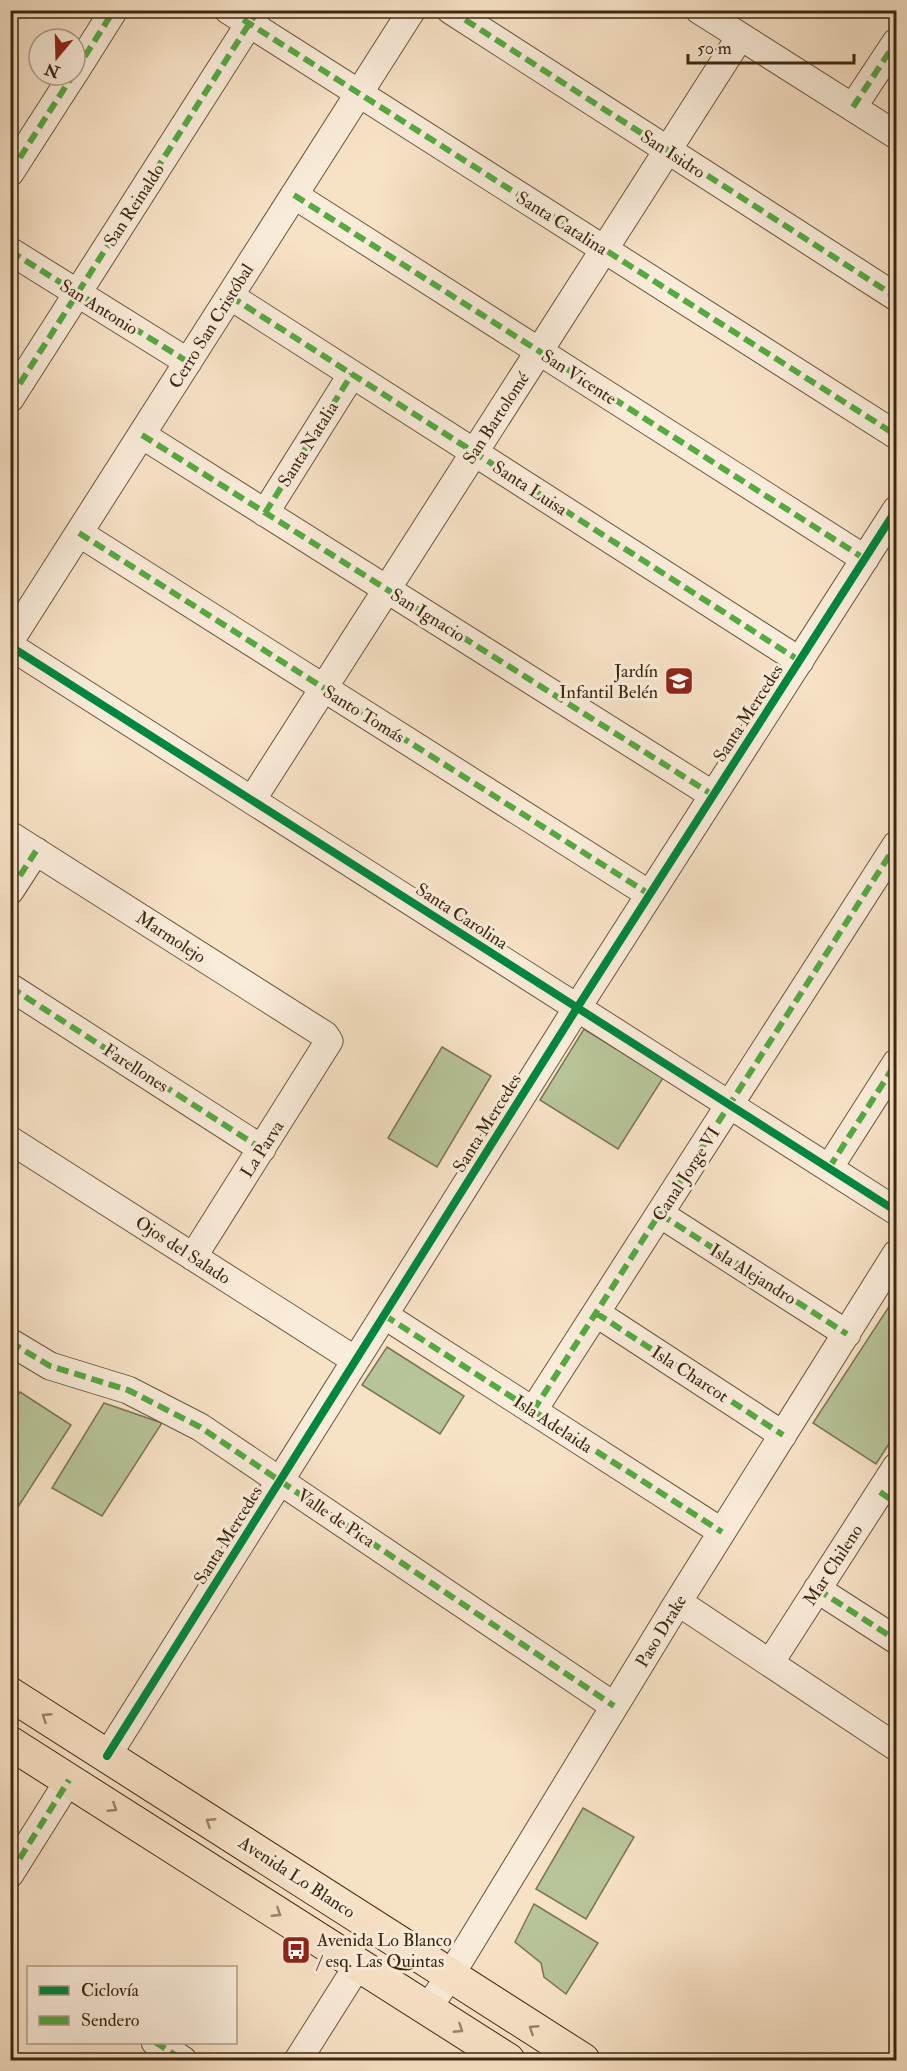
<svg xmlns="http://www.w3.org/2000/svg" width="907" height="2071" font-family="'IM FELL Double Pica',serif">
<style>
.green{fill:#b8c499;stroke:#7a7654;stroke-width:1.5}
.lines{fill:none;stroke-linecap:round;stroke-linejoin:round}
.street-casing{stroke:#6a563d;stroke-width:29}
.primary-casing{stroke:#3b270f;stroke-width:35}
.street{stroke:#faecda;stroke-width:27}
.primary{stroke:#f8e2c6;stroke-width:33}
.quiet{stroke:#55aa41;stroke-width:6;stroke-dasharray:12 6;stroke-linecap:butt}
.cycleway-casing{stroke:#faecda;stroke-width:11}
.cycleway{stroke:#00873e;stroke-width:8}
.oneway{stroke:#9a846a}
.labels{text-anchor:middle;stroke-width:6;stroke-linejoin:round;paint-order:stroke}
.street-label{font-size:18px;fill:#3b270f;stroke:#faecda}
.poi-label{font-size:18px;fill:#3b270f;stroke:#faecda;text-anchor:end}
</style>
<rect width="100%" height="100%" fill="#f8e2c6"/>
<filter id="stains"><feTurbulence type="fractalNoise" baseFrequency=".00333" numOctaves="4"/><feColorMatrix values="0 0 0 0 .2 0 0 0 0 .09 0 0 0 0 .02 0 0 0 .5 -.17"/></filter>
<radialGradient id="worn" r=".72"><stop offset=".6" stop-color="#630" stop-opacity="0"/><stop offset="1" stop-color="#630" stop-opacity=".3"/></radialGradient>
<!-- green -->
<path class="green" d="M584 1029 663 1078 618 1149 540 1100Z
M442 1047 491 1076 437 1167 388 1138Z
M892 1302 896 1305V1433L876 1464 813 1423Z
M387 1347 464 1396 440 1434 362 1385Z
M20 1392 71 1425 14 1513 10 1511 11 1406Z
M104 1403 162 1423 102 1516 52 1488Z
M583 1808 634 1837 586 1919 536 1889Z
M534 1904 598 1943 566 1994 544 1977 541 1963 515 1942Z"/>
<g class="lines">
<!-- street casing -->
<g class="street-casing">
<path id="street" d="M228 10 896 435
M450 10 896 297
M699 10 896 135
M75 72 114 10
M853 107 896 42
M10 173 73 75
M294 195 865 559
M10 251 188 362
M230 296 800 661
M10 399 258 10
M142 435 713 795
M265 513 352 374
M79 533 649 894
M10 641 412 10
M10 646 896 1211
M252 800 740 37
M10 835 325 1035 329 1041 193 1257
M10 891 36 851
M10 987 262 1149
M10 1140 355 1360
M829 1168 896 1063
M660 1214 847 1334
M596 1313 783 1435
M384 1315 722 1532
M10 1342 50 1366 128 1390 200 1427 614 1706
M533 1411 896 845
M817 1589 896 1640
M678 1602 896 1747
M770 1663 896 1467
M107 1756 577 1008 896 510
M10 1874 69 1780
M427 2009 450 1976 678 1602 896 1254
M155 2042 183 2060
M298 2060 358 1965"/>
</g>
<!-- primary casing -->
<g class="primary-casing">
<path id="primary" d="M10 1694 583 2060
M10 1743 508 2060"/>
</g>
<!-- street -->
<use href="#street" class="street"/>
<!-- primary -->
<use href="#primary" class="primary"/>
<!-- quiet -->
<path class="quiet" d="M228 10 896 435
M450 10 896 297
M703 13 704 10
M75 72 114 10
M853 107 896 42
M10 173 73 75
M294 195 865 559
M10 251 188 362
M230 296 800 661
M10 399 258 10
M142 435 713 795
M265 513 352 374
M79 533 649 894
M10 891 36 851
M10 987 262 1149
M829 1168 896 1063
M660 1214 847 1334
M596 1313 783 1435
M384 1315 722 1532
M10 1342 50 1366 128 1390 200 1427 614 1706
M533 1411 896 845
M880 1492 896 1503
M817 1589 896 1640
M10 1874 69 1780
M155 2042 183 2060"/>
<!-- cycleway casing -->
<g class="cycleway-casing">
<path id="cycleway" d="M10 646 896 1211
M107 1756 577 1008 896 510"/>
</g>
<!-- cycleway -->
<use href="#cycleway" class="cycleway"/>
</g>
<!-- one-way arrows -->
<defs><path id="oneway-chevron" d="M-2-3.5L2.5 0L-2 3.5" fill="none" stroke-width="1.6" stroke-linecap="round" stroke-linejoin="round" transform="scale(1.5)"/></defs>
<g class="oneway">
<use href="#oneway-chevron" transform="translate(46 1717) rotate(-147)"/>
<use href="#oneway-chevron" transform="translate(113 1808) rotate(33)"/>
<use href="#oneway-chevron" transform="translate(210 1822) rotate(-147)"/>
<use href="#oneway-chevron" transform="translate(277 1913) rotate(33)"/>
<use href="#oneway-chevron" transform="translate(459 2029) rotate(33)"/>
<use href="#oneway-chevron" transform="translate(533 2029) rotate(-147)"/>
</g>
<!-- icons -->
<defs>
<g id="school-square" transform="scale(1.5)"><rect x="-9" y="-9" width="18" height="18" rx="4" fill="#8f2418" stroke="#faecda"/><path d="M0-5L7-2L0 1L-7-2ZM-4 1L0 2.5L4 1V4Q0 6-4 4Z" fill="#fff"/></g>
<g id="bus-square" transform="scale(1.5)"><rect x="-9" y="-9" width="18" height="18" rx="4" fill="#8f2418" stroke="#faecda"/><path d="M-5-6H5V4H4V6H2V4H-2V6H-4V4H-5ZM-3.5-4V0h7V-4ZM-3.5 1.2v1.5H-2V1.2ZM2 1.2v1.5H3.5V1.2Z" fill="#fff"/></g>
</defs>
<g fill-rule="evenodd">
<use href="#school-square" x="679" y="681"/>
<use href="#bus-square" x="296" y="1950"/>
</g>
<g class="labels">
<!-- street labels -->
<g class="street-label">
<text transform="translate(673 154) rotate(33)" y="6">San Isidro</text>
<text transform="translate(134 205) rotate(-57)" y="6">San Reinaldo</text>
<text transform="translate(562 223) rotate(32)" y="6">Santa Catalina</text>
<text transform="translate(99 307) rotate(32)" y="6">San Antonio</text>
<text transform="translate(211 326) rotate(-58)" y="6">Cerro San Cristóbal</text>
<text transform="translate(579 377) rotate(33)" y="6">San Vicente</text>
<text transform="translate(496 418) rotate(-57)" y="6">San Bartolomé</text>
<text transform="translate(308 444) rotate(-58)" y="6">Santa Natalia</text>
<text transform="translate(530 488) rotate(33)" y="6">Santa Luisa</text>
<text transform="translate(428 615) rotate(32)" y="6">San Ignacio</text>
<text transform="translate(748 713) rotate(-57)" y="6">Santa Mercedes</text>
<text transform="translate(364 714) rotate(32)" y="6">Santo Tomás</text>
<text transform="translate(462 916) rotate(33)" y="6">Santa Carolina</text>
<text transform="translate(171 937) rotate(33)" y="6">Marmolejo</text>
<text transform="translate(136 1068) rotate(33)" y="6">Farellones</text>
<text transform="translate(487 1123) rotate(-58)" y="6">Santa Mercedes</text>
<text transform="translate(262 1149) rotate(-57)" y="6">La Parva</text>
<text transform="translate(686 1174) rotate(-57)" y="6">Canal Jorge VI</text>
<text transform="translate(183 1250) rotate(33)" y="6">Ojos del Salado</text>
<text transform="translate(753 1274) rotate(32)" y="6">Isla Alejandro</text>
<text transform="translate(690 1374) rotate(33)" y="6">Isla Charcot</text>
<text transform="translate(553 1424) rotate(33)" y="6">Isla Adelaida</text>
<text transform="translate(336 1518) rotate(34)" y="6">Valle de Pica</text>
<text transform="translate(228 1535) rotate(-58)" y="6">Santa Mercedes</text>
<text transform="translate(833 1565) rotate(-57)" y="6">Mar Chileno</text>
<text transform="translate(661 1631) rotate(-59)" y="6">Paso Drake</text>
<text transform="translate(297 1877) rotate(33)" y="6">Avenida Lo Blanco</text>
</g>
<!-- poi labels -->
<g class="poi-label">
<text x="658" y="677">Jardín<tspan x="658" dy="21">Infantil Belén</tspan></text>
<text x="317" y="1946" text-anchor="start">Avenida Lo Blanco<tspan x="317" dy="21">/ esq. Las Quintas</tspan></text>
</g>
</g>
<!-- margin -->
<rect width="907" height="2071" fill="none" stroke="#f8e2c6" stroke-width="36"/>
<rect x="12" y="12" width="883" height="2047" fill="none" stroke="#3b270f" stroke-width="3"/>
<rect x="18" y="18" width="871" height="2035" fill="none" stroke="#3b270f" stroke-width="1.5"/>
<!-- legend -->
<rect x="27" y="1966" width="210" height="78" fill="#faecda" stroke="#ae9d89" stroke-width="1.5"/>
<rect x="39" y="1986" width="30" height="9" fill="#00873e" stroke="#ae9d89" stroke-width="1.5"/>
<text x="81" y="1996" font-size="18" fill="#3b270f">Ciclovía</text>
<rect x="39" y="2016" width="30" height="9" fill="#55aa41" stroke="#ae9d89" stroke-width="1.5"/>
<text x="81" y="2026" font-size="18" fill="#3b270f">Sendero</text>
<!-- north arrow -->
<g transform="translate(57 57) rotate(199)"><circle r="28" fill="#faecda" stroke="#ae9d89" stroke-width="1.5"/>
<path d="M0-4.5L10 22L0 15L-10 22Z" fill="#8f2418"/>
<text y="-9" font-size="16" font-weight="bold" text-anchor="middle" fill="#3b270f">N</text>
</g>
<!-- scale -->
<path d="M688 54v9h166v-9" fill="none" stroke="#3b270f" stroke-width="3"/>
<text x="697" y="54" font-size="18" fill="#3b270f" stroke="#faecda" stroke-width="4.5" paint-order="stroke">50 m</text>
<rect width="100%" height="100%" filter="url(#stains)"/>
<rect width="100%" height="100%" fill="url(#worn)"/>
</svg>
